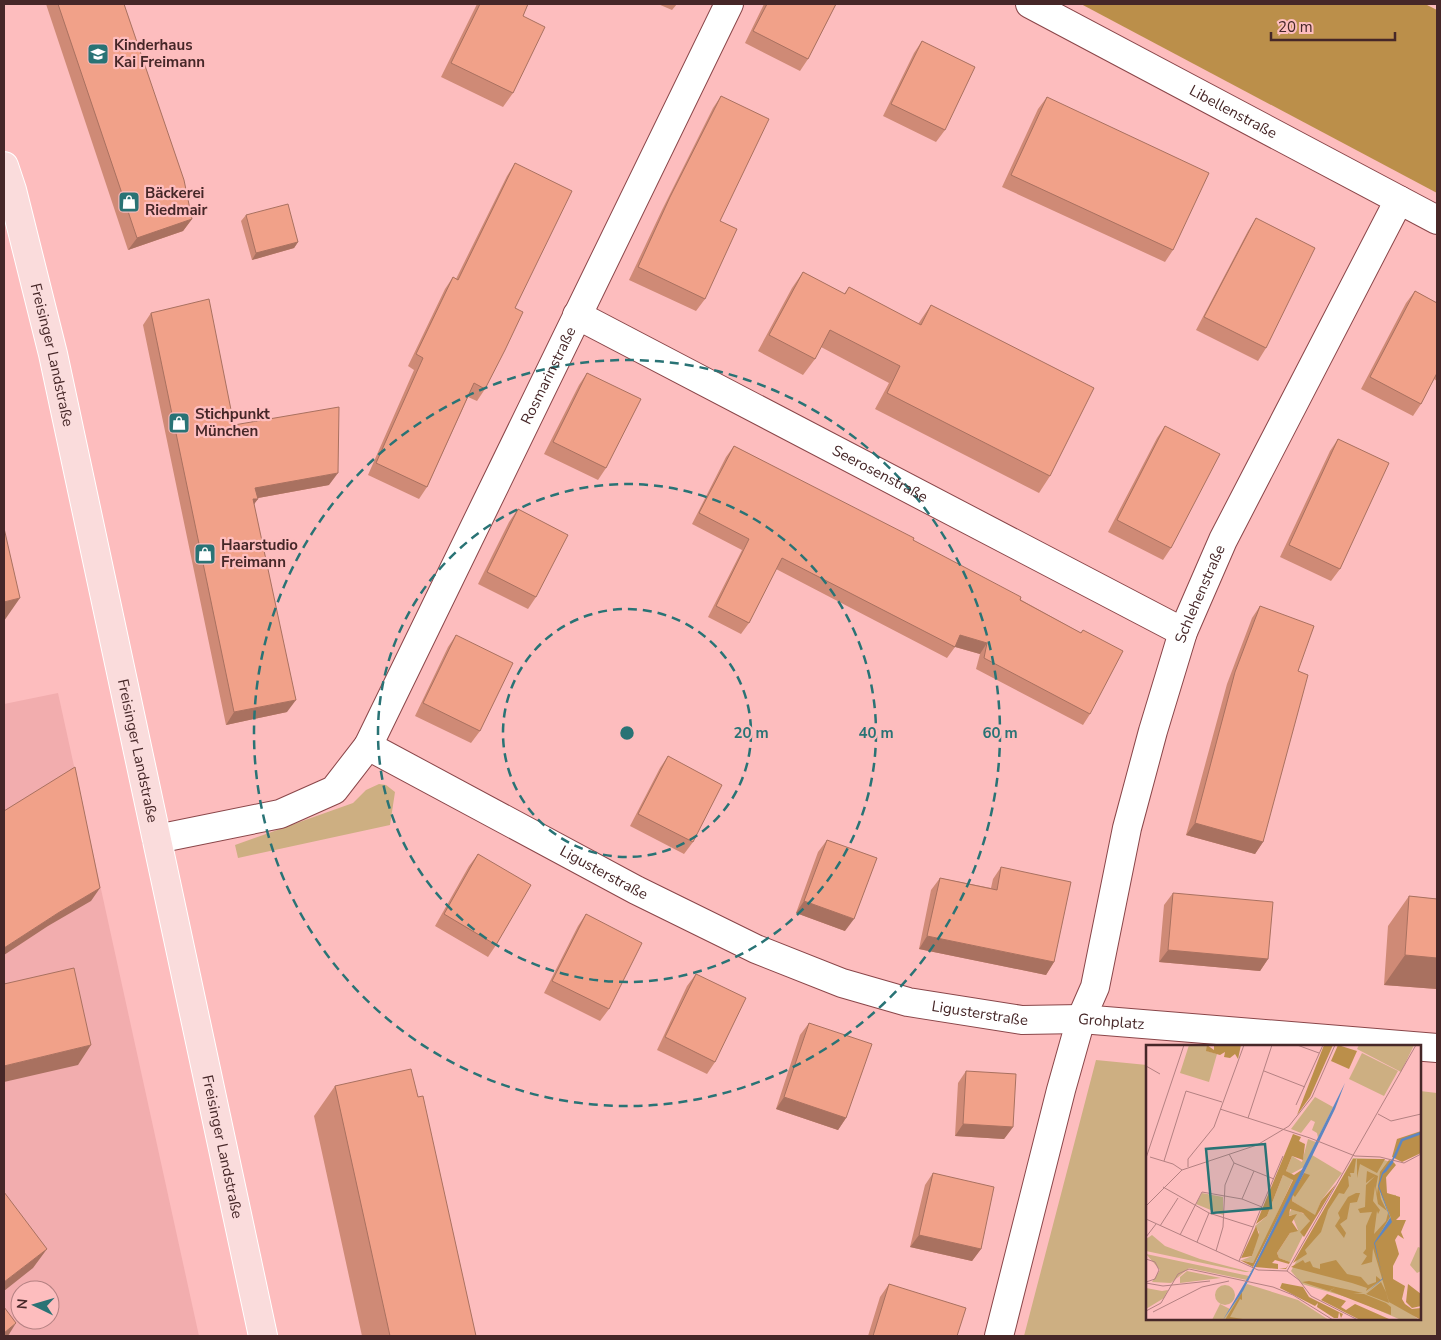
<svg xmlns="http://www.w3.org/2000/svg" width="1441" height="1340" font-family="'Nunito Sans',sans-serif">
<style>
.built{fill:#f2adae;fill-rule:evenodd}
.green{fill:#cdaf82}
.forest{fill:#bb8f4a}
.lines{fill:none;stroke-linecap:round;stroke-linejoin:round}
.minor-casing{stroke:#8a4649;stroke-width:30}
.major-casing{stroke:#fff;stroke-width:30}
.minor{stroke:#fff;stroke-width:28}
.major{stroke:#fadcdc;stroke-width:28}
.wall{fill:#cf8a76}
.shaded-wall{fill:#a97160}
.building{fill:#f1a189;stroke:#a97160}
.ring{fill:none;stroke:#297375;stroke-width:2.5;stroke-dasharray:9 6}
.labels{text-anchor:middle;stroke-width:4.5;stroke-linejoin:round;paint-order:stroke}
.poi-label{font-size:15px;font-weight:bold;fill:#462728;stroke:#fdbdbe;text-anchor:start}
.street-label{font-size:15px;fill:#462728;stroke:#fdbdbe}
.inset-river{fill:none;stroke:#5d86c2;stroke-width:2.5}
.inset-road{fill:none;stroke:#b48182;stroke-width:1}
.view{fill:#297375;fill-opacity:0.15;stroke:#297375;stroke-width:2.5}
.inset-edge{fill:none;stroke:#462728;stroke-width:2.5}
.centre{fill:#297375;stroke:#fdbdbe;stroke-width:2.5}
.ring-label{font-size:15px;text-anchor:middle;font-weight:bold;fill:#297375;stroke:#fdbdbe;stroke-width:4.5;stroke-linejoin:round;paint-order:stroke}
</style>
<rect width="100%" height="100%" fill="#fdbdbe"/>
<!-- built -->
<path class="built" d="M58 693 199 1336H4V704ZM20 1290H50V1320H20Z"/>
<!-- green -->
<path class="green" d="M379 784 386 785 395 792 390 825 238 858 235 845 353 803 366 790Z
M1096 1060 1147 1065V1319H1420V1091L1437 1093V1336H1024Z"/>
<!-- forest -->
<path class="forest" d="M1081 4H1425L1437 10V193Z"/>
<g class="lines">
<!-- minor casing -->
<g class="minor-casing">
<g id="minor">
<path id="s1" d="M1030 4 1437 220"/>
<path id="s2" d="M577 315 1183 632"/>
<path id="s3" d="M368 746 729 4"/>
<path id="s4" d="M157 839 280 814 334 790 368 746 636 890 756 949 842 983 908 1002 1022 1020 1081 1019 1437 1048"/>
<path id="s5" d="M999 1336 1061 1090 1081 1019 1095 987 1127 828 1153 731 1183 632 1223 540 1399 200"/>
</g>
</g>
<!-- major casing -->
<g class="major-casing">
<g id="major">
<path id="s6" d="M4 166 12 190 53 354 263 1336"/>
</g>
</g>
<!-- minor -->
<use href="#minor" class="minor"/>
<!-- major -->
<use href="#major" class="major"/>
</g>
<!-- wall -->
<path class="wall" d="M46 4H124L192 219 183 231 128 250Z
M477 4H528L523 16 513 93 503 107 441 77Z
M658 4H677L672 10Z
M764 4H836L808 59 800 71 745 43Z
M922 41 945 130 936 142 883 116 914 53Z
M721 96 720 221 705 299 696 311 629 280 662 210 713 108Z
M1047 97 1173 250 1165 262 1002 187 1038 109Z
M515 163V308L485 389 477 401 468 397 427 487 419 499 368 475 414 370 408 366 445 289 453 277 456 279 507 176Z
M246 215 298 242 294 248 252 260 241 221Z
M1256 218 1266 348 1258 361 1196 330 1248 231Z
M803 272 844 294 849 287 918 324 931 305 1050 476 1039 493 875 409 889 383 821 347 815 359 803 375 758 351 792 288Z
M1415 291 1437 303V381L1434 379 1421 404 1413 416 1361 389 1406 303Z
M151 313 234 425 329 485 258 498 254 504 287 712 226 725 143 325Z
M587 373 606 468 598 480 544 454 579 385Z
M1165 426 1171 548 1163 560 1108 532 1157 438Z
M1338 439 1340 569 1331 581 1280 557 1330 451Z
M734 446 913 540 1081 633 1083 630 1090 714 1083 725 976 669 980 654 955 647 947 658 776 569 749 623 741 634 708 617 742 550 692 524 726 457Z
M518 509 536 597 528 609 478 584 509 522Z
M1260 606 1298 671 1263 842 1255 854 1186 835 1227 684 1252 618Z
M456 635 480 731 471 743 415 716 448 647Z
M668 756 693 842 684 854 630 826 660 768Z
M827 840 845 931 796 913 818 852Z
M478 854 496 945 488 957 435 926 469 866Z
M1001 867 1054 962 1046 975 919 949 931 890 940 878 991 888 993 879Z
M1173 893 1268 959 1260 971 1159 962 1164 905Z
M1409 896 1437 899V989L1384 985 1388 926Z
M586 914 609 1009 600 1021 544 993 578 926Z
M696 974 715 1062 707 1074 657 1050 687 986Z
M809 1023 846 1118 838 1130 776 1109 800 1035Z
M966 1071 1013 1127 1004 1139 955 1136 958 1083Z
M335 1086 476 1336H362L314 1116Z
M933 1173 981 1249 972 1261 910 1247 925 1185Z
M889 1284 957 1336H868L880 1297Z"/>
<!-- shaded-wall -->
<path class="shaded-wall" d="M192 219 183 231 128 250 137 238Z
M298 242 294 248 252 260 256 253Z
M338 473 329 485 247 500 255 488Z
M253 499H258L249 511Z
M20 598 4 621V602Z
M960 635 987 643 980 654 952 646Z
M296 700 287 712 226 725 234 712Z
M1195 823 1263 842 1255 854 1186 835Z
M100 888 91 901 48 926 4 955V948L58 913Z
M804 901 854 919 845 931 796 913Z
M927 936 1054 962 1046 975 919 949Z
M1168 950 1268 959 1260 971 1159 962Z
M1405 955 1437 958V989L1384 985Z
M91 1045 78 1065 4 1082V1066Z
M784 1097 846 1118 838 1130 776 1109Z
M963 1124 1013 1127 1004 1139 955 1136Z
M919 1235 981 1249 972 1261 910 1247Z
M47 1249 33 1268 4 1291V1282Z
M16 1323 8 1336H4V1333Z"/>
<!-- building -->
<path class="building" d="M58 4H124L184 180 192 219 137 238Z
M480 4H528L523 16 545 27 513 93 451 63Z
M767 4H836L808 59 753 31Z
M922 41 975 67 945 130 891 104Z
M721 96 769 119 720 221 737 229 705 299 638 267 670 197Z
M1047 97 1209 173 1173 250 1011 175Z
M515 163 572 191 515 308 523 312 505 350 485 389 474 383 427 487 376 463 423 358 416 354 453 277 458 280Z
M288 204 298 242 256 253 246 215Z
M1256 218 1315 248 1266 348 1204 317Z
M803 272 845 294 849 287 921 325 931 305 1094 388 1050 476 887 393 900 366 830 330 815 359 769 335Z
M1415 291 1437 303V373L1421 404 1370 377Z
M209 299 234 425 339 407 338 473 255 488 258 499H253L296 700 234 712 151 313Z
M587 373 641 399 606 468 553 442Z
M1165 426 1220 454 1171 548 1117 520Z
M1338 439 1389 463 1340 569 1289 545Z
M734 446 914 538 913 540 1021 597 1020 600 1081 633 1083 630 1123 651 1090 714 984 658 987 643 960 635 955 647 782 558 749 623 716 606 749 539 699 513Z
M518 509 568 535 536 597 487 572Z
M4 528 20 598 4 602Z
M1260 606 1314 626 1298 671 1308 675 1263 842 1195 823 1235 672Z
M456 635 513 663 480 731 423 703Z
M668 756 722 785 693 842 638 814Z
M75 767 100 888 58 913 4 948V811Z
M827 840 877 858 854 919 804 901Z
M478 854 531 885 496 945 444 914Z
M1001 867 1071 882 1054 962 927 936 940 878 997 890Z
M1173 893 1273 902 1268 959 1168 950Z
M1409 896 1437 899V958L1405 955Z
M586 914 642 943 609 1009 552 981Z
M74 968 91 1045 4 1066V984Z
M696 974 746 998 715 1062 665 1037Z
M809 1023 872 1044 846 1118 784 1097Z
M411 1069 418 1097 423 1096 476 1336H390L335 1086Z
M966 1071 1016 1074 1013 1127 963 1124Z
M933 1173 994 1187 981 1249 919 1235Z
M4 1192 47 1249 4 1282Z
M889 1284 966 1308 957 1336H873Z
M4 1307 16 1323 4 1333Z"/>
<!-- distance rings -->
<g class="ring">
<circle cx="627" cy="733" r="124"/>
<circle cx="627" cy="733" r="249"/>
<circle cx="627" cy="733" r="373"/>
</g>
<!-- icons -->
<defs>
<g id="school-square" transform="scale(1.125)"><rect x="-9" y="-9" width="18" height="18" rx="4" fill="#297375" stroke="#fdbdbe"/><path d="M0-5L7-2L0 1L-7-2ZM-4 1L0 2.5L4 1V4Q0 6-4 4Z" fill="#fff"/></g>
<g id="shop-square" transform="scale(1.125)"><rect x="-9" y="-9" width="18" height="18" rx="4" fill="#297375" stroke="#fdbdbe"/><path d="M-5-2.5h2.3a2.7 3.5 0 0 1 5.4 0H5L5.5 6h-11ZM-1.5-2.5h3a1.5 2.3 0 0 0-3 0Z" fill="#fff"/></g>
</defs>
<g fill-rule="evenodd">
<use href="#school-square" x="98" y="54"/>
<use href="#shop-square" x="129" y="202"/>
<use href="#shop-square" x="179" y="423"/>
<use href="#shop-square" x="205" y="554"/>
</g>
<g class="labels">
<!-- poi labels -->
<g class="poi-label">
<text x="114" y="50">Kinderhaus<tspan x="114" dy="17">Kai Freimann</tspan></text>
<text x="145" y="198">Bäckerei<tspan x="145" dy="17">Riedmair</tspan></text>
<text x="195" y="419">Stichpunkt<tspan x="195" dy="17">München</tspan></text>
<text x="221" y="550">Haarstudio<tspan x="221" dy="17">Freimann</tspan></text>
</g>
<!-- street labels -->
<g class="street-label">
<text dy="5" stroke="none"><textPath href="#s1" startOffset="230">Libellenstraße</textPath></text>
<text dy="5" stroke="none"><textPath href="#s6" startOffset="195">Freisinger Landstraße</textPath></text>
<text dy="5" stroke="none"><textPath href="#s3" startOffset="412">Rosmarinstraße</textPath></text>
<text dy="5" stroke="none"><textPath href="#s2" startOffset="342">Seerosenstraße</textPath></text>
<text dy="5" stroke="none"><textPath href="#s5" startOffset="770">Schlehenstraße</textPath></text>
<text dy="5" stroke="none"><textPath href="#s6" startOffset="600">Freisinger Landstraße</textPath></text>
<text dy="5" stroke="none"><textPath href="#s4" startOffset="508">Ligusterstraße</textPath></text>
<text dy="5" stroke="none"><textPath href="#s4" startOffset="912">Ligusterstraße</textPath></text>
<text dy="5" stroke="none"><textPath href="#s4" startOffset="1044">Grohplatz</textPath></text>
<text dy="5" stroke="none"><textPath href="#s6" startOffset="1005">Freisinger Landstraße</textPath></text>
</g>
</g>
<!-- overview -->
<g transform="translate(1146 1045)">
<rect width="275" height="275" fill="#fdbdbe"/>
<path d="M43 0H63L61 6 71 9 63 37 34 28ZM213 0H268L255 27 211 4ZM216 8 252 26 238 51 203 34ZM169 52 187 62 172 93 171 88 166 85 169 77 165 75 155 88 145 84ZM162 94 170 97 158 122 145 129 140 126 146 111 156 117ZM166 110 196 128 175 156 169 171 146 156 147 150 159 135 158 128ZM207 113 234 114 249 118 238 136 236 149 250 150 245 252 273 275H255L207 254 156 239 145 226ZM137 130 147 134 117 199 107 218 96 215 106 211 113 187 109 181 121 171ZM56 148 77 152V170L50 159ZM146 163 160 170 164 176 144 217 133 213 131 208 144 188 152 185 146 170 142 171ZM6 190 19 201 54 214 104 227 106 224 105 227H99L0 206V194ZM272 202 275 203V226L271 228 264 220ZM0 209 103 231 101 235 43 223 25 238 6 237 14 225ZM41 226 75 233 34 238V232ZM101 239 152 255 183 275H66L74 259 84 264ZM69 250a10 10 0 1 1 20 0a10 10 0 1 1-20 0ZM0 243 16 246 22 245 18 253 0 264Z" fill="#cdaf82"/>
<path d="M61 0 68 5V0H95L92 14 89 9 84 13 78 12 79 7 74 10 60 6ZM178 0H187L164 52 151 70ZM192 0 211 6 203 24 185 16ZM275 86V108L256 117 246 112 251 94ZM147 89 155 92 153 96 159 99 157 115 146 111 140 126 148 130 157 124 107 222 94 215 107 218 147 135 137 130 121 171 110 179ZM207 114H210L208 128H204L205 132 202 131 203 141 198 149 193 148 182 165 175 187 159 205 161 209 147 218ZM211 114H239L231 128 214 119 211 133ZM243 115 246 116 242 124 247 117 250 120 240 132 241 148 254 152V171L250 175H260L255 187 258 194 252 190 249 195 253 209 247 221V234L259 241 256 254 259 259 266 264 275 263V275L243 257 227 203 226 217 215 220 221 211 217 208 220 204V181L226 167 214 168 212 164 219 162 220 140 229 131 220 138 221 126 232 131 230 142 231 149 234 127ZM229 141 232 159 241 166 235 154 233 143 245 173 232 192 244 172 242 168 240 176 228 189 231 166 232 169 234 165 227 156ZM158 128 164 130 149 152 147 150 146 156 169 170 175 156 190 139 158 192 154 187 164 176 157 168 144 164 143 171 151 169 146 177 152 186 144 188 131 208 133 213 144 217 140 224H133L140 223 143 219 129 215 126 218 132 219V224L109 222 135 169ZM210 148H214L211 157 204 158 201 174 194 179 200 188 198 193 189 181 194 173 192 168 202 152ZM110 181 113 190 106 211 95 213ZM157 215 159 218 164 216 167 222 174 224V219L190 215 201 229 215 232 222 240 230 237V231L235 235 220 246 221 243 206 238 145 222ZM163 236 217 248 207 249H218L240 258 245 262V270L184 246 190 242 183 246 156 237ZM235 237 240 247 243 258 220 249ZM136 238 157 242 163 252 197 269 195 273 193 267 192 273H188L171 262 172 258 169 261 134 243ZM262 239 275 249V261L266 263 260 257ZM96 247V255L94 254 84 272 103 275H79ZM181 249 200 256 195 262 200 265 209 259 243 274 214 275 175 255Z" fill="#bb8f4a" fill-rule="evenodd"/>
<path d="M199 38 189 64 157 130 97 246 77 275 105 227ZM249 110 247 118 240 127 237 129 233 141 246 177 229 198 237 234 221 247 237 233 228 198 244 173 232 141 236 128Z" fill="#5d86c2"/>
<path class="inset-river" d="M248 113 256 95 275 88"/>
<path class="inset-road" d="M151 0 173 8M0 21 14 29M118 26 159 42M150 60 177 0M74 64 164 93 209 111 234 112 258 118 275 109M232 69 245 76 275 69M102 73 126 0M4 112 27 119 36 125M0 113 38 0M18 116 40 46 76 57M88 118 128 134M42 122V114L68 82 98 0M17 142 63 168 107 182M96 154 108 126M0 161 36 125 111 100 143 81 166 52 189 0M0 174 112 225 141 226 153 235 165 251 212 275M14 181 32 153M34 190 56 147 96 154 116 162M0 192 10 179M51 197 63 168M70 206 77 182 79 140 88 118 83 109M0 214 9 217 13 225 9 234 0 237M93 216 137 111M141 226 270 0M0 238 17 241 64 236M0 266 15 258 32 229 43 224 127 242 147 250 187 275M7 267 56 242 83 236"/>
<path class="view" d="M119 99 125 163 66 168 60 104Z"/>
<rect width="275" height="275" class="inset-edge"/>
</g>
<circle cx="627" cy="733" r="8" class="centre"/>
<g class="ring-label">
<text x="751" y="738">20 m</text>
<text x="876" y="738">40 m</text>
<text x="1000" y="738">60 m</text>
</g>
<!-- border -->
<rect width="1441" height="1340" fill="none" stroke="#462728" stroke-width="10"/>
<!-- north arrow -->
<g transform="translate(35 1305) rotate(275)"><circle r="24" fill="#fdbdbe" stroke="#b48182"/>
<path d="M0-4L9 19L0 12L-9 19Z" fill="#297375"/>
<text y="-8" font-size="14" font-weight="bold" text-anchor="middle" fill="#462728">N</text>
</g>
<!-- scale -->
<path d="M1271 32v8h124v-8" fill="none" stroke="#462728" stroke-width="2.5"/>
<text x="1278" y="32" font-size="15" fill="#462728" stroke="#fdbdbe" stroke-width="4" paint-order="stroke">20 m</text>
</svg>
